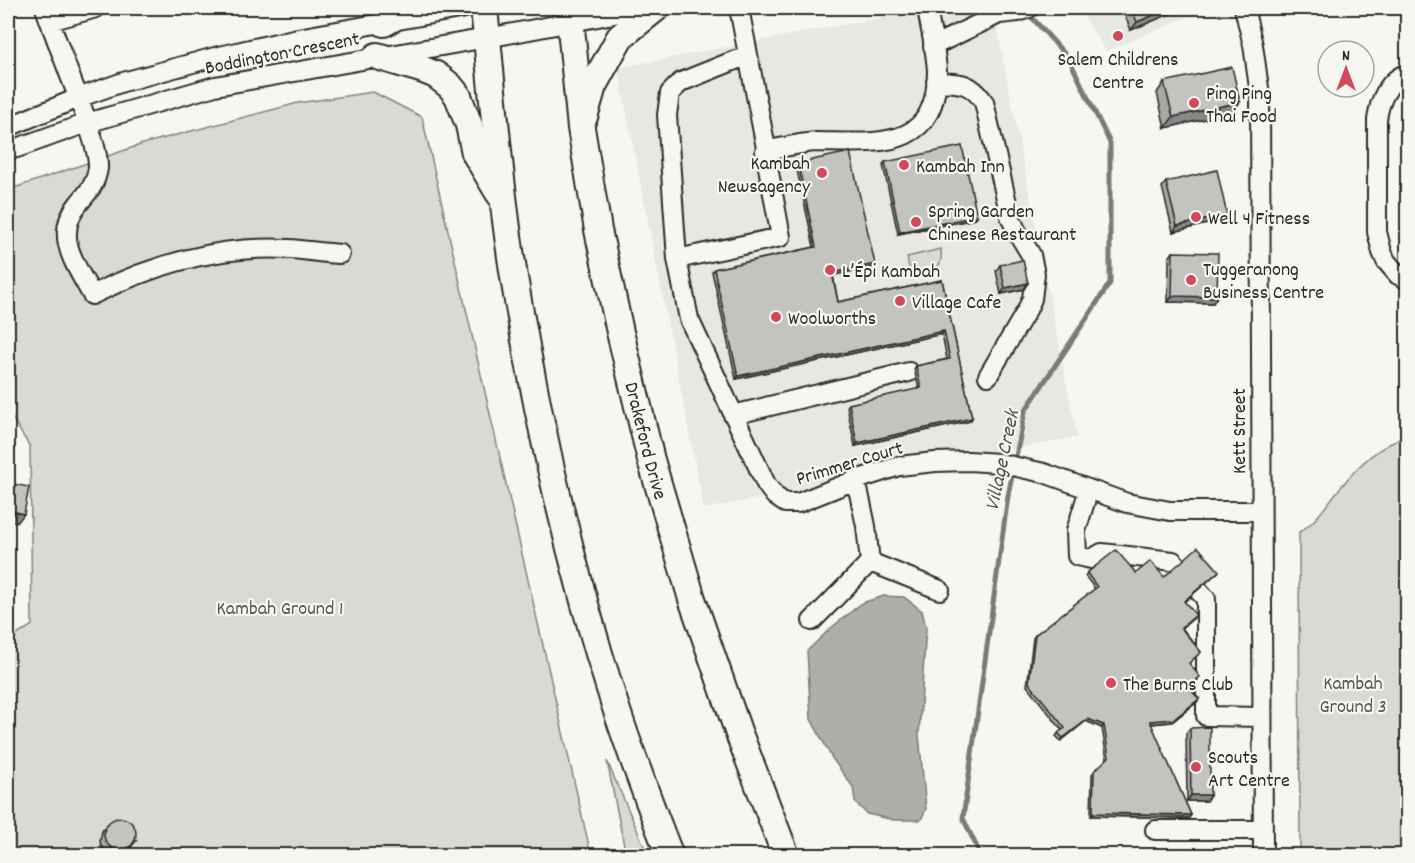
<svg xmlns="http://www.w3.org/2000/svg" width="1415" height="863" font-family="Dekko,sans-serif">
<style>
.built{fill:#e7e7e3}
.green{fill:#d9d9d5;stroke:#828280;stroke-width:1.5}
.water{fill:#aeaeab;stroke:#7a7a78;stroke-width:1.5}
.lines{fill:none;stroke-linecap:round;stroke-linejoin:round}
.stream{stroke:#7a7a78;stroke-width:5}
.minor-casing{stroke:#2b2b2b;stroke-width:22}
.highway-casing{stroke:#2b2b2b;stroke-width:30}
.minor{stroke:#f6f6f2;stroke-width:18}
.highway{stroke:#f6f6f2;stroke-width:26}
.wall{fill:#a8a8a5;stroke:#2b2b2b;stroke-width:1.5}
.shaded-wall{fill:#888886;stroke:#2b2b2b;stroke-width:1.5}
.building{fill:#c3c3c0;stroke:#2b2b2b;stroke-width:1.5}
.poi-dot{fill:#d1495b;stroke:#f6f6f2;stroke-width:2}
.labels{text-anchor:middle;stroke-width:4.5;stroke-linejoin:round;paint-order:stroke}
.street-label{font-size:20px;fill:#2b2b2b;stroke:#f6f6f2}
.poi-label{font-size:20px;fill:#2b2b2b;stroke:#f6f6f2;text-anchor:start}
.park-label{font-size:20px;fill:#565656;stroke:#f6f6f2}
.water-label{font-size:21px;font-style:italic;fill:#525251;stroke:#f6f6f2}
</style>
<rect width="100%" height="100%" fill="#f6f6f2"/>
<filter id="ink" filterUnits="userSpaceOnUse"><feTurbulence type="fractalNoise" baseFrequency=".0167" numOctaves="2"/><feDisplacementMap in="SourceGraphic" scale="12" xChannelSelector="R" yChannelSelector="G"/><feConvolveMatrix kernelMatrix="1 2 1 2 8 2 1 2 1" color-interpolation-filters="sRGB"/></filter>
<g filter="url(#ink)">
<!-- built -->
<path class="built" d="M930 8H993L1077 437 704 509 618 68Z
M1078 8H1209L1106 51Z"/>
<!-- green -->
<path class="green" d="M373 92 422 117 591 855H8V641L32 625 30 447 8 411V190L146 143 298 103Z
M941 249C941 253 942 259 940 263 935 276 916 280 909 267 908 264 908 260 907 257Z
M1407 436V855H1300L1299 532C1318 521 1327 503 1341 487 1360 463 1378 447 1407 436Z
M607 761 648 855H626Z"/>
<!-- water -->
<path class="water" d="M884 596 904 597 922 611 926 627 919 735 926 809 921 820H894L867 814 855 802 853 787 832 758 811 719 807 651 831 628 862 603Z"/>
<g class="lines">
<!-- stream -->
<path class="stream" d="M981 856 963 818 1008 496 1025 411 1110 283V143L1069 59 1028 13"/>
<!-- minor casing -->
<g class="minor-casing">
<path id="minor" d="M45 8C56 39 68 71 80 102 86 119 99 151 98 168 96 184 88 192 79 203 52 235 76 265 92 295 152 265 221 245 289 249 306 250 323 253 340 254
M1244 8 1253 45 1260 95 1263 856
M50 21 96 8
M933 46 999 14 1018 12 1029 8
M748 55 681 82 670 93 667 115 677 259 689 319 766 484 775 496 785 503H798L853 481 899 466 935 462 969 461 999 463 1044 473 1127 503 1170 511H1261
M1408 73C1388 79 1379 102 1377 120V232L1382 252 1386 261 1398 275 1408 280
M936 82C959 83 970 81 984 102L1010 216 1016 230 1031 255 1035 274 1032 299 1027 310 988 376
M8 127 78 98 123 82 215 57 298 38 465 8
M8 149 17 148 87 123 215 86 487 38 645 8
M765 151C782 148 799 143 816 142 875 142 937 153 937 71 936 51 930 28 927 8
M677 259 781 237 765 151 766 148 739 8
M733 415 909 372
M853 481 859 493 866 526 870 562
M1089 489 1076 531 1077 556 1091 559 1102 553 1173 561 1206 599V716L1262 717
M870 562 940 590
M812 621 870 562
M1155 830H1262"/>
</g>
<!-- highway casing -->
<g class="highway-casing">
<g id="highway">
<path d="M484 8C494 105 501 204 518 301 541 436 572 571 614 702 631 754 650 805 670 856"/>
<path id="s1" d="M569 8 581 128 598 230 620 332 651 460 692 599 738 731 786 856"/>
<path d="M384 23 411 8"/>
<path d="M377 56 421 69 436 75 450 86 458 96 469 125 475 153 499 193"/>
<path d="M584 117 593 86 620 37 656 8"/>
</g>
</g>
<!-- minor -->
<use href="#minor" class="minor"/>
<!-- highway -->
<use href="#highway" class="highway"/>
</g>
<!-- wall -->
<path class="wall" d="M1122 8H1184L1131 30Z
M1164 82 1232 113 1165 128 1157 93Z
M885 162 975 219 898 234 883 165Z
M798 163 873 267 833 275 838 302 942 280 972 418 970 421 855 446 847 407 849 404 919 389 914 369 916 366 947 359 942 334 736 379 712 272 714 269 814 247 796 166Z
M1166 182 1227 215 1223 220 1173 232 1162 187Z
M1173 252 1213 303 1168 302 1169 258Z
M1000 265 1024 289 1001 294 996 271Z
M1087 573H1136L1164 577 1217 573 1184 602 1194 618 1182 628 1201 652 1189 663 1198 680 1189 687 1199 699 1197 702 1172 722 1151 724 1191 815 1189 818 1091 816 1092 774 1107 760 1102 728 1086 721 1061 741 1056 736 1062 730 1027 686 1033 638 1035 635 1095 589 1085 576Z
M1190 728 1210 795 1206 801H1187L1186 733Z
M106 825 132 847 108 854 101 846 100 841 102 831Z"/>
<!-- shaded-wall -->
<path class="shaded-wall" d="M1170 8H1184L1131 30 1137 22Z
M1240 102 1232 113 1165 128 1173 117Z
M1227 215 1223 220 1173 232 1177 226Z
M977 216 975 219 898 234 900 232Z
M875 264 873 267 830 276 832 273Z
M1028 283 1024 289 1001 294 1005 288Z
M1172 296 1217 297 1213 303 1168 302Z
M944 331 942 334 736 379 738 376Z
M972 418 970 421 855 446 857 443Z
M8 510 24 514 18 522 8 520Z
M1219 571 1217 573 1182 604 1184 601Z
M1199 699 1197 702 1172 722 1148 724 1150 721Z
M1088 719 1104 725 1102 728 1086 721 1061 741 1063 738Z
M1191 795H1210L1206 801H1187Z
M1093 813 1191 815 1189 818 1091 816Z
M136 841 124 855H115L108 854 112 848Z"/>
<!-- building -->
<path class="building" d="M1131 8H1170L1137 22Z
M1232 67 1240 102 1173 117 1164 82Z
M962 146 977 216 900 232 885 162Z
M850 152 875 264 832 273 838 302 942 280 972 418 857 443 849 404 921 388 916 366 950 359 944 331 738 376 714 269 816 247 798 163Z
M1217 170 1227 215 1177 226 1166 182Z
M1173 252 1218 253 1217 297 1172 296Z
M1023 260 1028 283 1005 288 1000 265Z
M8 483 29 487 24 514 8 510Z
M1198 547 1219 571 1184 601 1196 615 1181 628 1201 652 1189 663 1200 677 1188 687 1199 699 1174 719 1150 721 1191 815 1093 813 1094 771 1109 757 1104 725 1088 719 1063 738 1058 733 1065 728 1029 683 1035 635 1097 587 1087 573 1116 550 1136 573 1151 561 1164 577Z
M1210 727V795H1191L1190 728Z
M104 834a16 16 0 1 1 32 0a16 16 0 1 1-32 0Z
M136 851 141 854 142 855H121L126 852Z"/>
</g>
<!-- markers -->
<g class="poi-dot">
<circle cx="1118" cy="36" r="6"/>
<circle cx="1194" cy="103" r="6"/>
<circle cx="904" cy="165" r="6"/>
<circle cx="822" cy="173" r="6"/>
<circle cx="1196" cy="217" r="6"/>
<circle cx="916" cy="222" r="6"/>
<circle cx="830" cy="270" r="6"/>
<circle cx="1191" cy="280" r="6"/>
<circle cx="900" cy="301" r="6"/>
<circle cx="776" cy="317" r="6"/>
<circle cx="1111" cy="683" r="6"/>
<circle cx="1196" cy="767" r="6"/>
</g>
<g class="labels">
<!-- street labels -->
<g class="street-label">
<text transform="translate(282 52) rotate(-11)" y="7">Boddington Crescent</text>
<text transform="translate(1238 431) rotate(-90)" y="7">Kett Street</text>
<text dy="7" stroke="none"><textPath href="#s1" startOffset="440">Drakeford Drive</textPath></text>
<text transform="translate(849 462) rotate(-17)" y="7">Primmer Court</text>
</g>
<!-- poi labels -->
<g class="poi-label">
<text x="1118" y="65" text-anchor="middle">Salem Childrens<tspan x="1118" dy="23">Centre</tspan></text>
<text x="1206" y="99">Ping Ping<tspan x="1206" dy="23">Thai Food</tspan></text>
<text x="810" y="169" text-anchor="end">Kambah<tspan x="810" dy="23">Newsagency</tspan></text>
<text x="916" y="172">Kambah Inn</text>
<text x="928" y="217">Spring Garden<tspan x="928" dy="23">Chinese Restaurant</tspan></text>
<text x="1208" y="224">Well 4 Fitness</text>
<text x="1203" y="275">Tuggeranong<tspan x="1203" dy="23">Business Centre</tspan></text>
<text x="842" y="277">L’Épi Kambah</text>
<text x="912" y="308">Village Cafe</text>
<text x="788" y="324">Woolworths</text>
<text x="1123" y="690">The Burns Club</text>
<text x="1208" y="763">Scouts<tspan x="1208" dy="23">Art Centre</tspan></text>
</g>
<!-- park labels -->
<g class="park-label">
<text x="280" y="614">Kambah Ground 1</text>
<text x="1353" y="689">Kambah<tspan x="1353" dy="23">Ground 3</tspan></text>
</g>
<!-- water labels -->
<g class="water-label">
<text transform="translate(1001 460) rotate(-78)" y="7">Village Creek</text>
</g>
</g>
<!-- margin -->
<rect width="1415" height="863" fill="none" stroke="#f6f6f2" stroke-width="30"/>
<rect x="15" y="15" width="1385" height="833" fill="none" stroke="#2b2b2b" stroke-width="2" filter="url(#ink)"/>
<!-- north arrow -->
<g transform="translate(1346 69)"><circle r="28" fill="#f6f6f2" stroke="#a5a5a2" stroke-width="1.5"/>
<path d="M0-4.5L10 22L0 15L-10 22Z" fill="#d1495b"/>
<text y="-9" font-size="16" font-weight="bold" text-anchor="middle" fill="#2b2b2b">N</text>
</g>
</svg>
